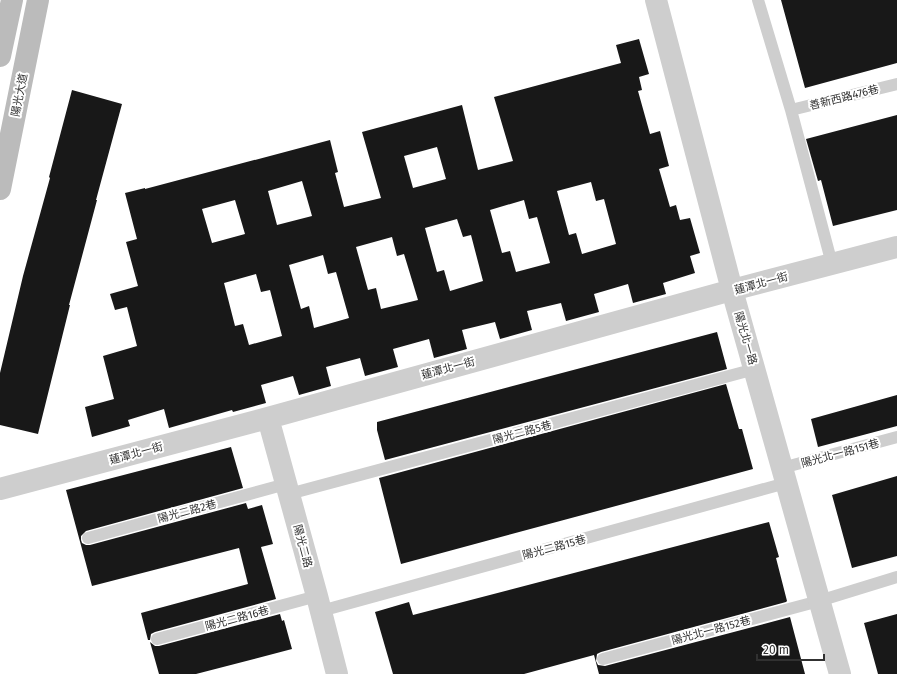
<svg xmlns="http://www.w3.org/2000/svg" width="897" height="674" font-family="'Fira Sans','Noto Sans TC',sans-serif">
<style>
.building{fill:#181818;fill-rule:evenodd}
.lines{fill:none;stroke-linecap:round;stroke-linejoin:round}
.lane{stroke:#cecece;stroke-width:12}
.street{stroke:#cecece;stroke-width:22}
.secondary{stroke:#bbb;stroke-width:22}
.labels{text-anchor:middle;stroke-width:4;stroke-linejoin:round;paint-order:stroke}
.street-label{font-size:11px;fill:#313131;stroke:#fff}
</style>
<rect width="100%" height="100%" fill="#fff"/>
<!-- building -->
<path class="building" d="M781 0H897V63L805 88Z
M639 39 649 74 639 77 642 90 638 91 650 134 660 131 669 166 659 169 670 207 676 205 680 220 690 218 700 253 690 256 695 273 663 283 666 294 633 303 628 284 594 294 599 312 566 321 561 303 527 311 532 330 500 339 495 322 462 330 467 349 434 358 429 339 393 349 398 367 365 376 360 358 326 367 331 386 299 395 293 376 261 385 266 403 233 412 232 410 169 428 164 409 128 420 130 426 92 437 85 407 114 399 103 356 137 346 127 307 115 310 110 294 138 286 126 242 137 239 125 193 145 188V189L330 140 338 172 335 173 344 207 381 198 362 132 462 105 478 170 513 161 494 97 621 63 616 45ZM437 147 446 179 413 188 404 156ZM302 181 312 216 277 225 268 191ZM591 182 596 201 604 199 616 244 582 254 576 233 569 235 557 191ZM235 200 245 234 212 243 202 209ZM524 200 529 219 537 217 550 263 516 272 510 251 502 253 490 210ZM457 219 463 237 471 235 483 281 450 291 444 270 437 272 425 228ZM392 237 397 256 404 254 418 300 381 309 376 288 368 290 356 247ZM323 255 328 274 336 272 349 318 314 328 309 306 301 309 289 265ZM256 274 261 292 270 290 282 336 249 345 243 324 235 326 224 283Z
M72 90 122 104 96 200H97L69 305H70L38 434 0 425V373L23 276 50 178 49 177Z
M897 115V210L833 226 821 180 818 181 806 139Z
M717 332 727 369 385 460 377 430V422Z
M726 384 739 429H742L753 469 401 564 379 478Z
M897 395V426L818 447 811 419Z
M231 447 243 488 86 531 81 536V540L82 543 86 545H90L246 503 248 509 262 505 273 544 261 547 276 599 155 632 151 634 150 640H148L141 613 248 584 239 548 92 586 66 490Z
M897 476V556L852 568 832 495Z
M769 522 779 557 776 558 787 601 786 602 601 652 597 654 596 661 598 665 605 666 790 617 805 674H599L594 655 524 674H393L375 612 409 602 413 615Z
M280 614 282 621 284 620 292 649 196 674H159L150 642 155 646H159Z
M897 614V674H878L864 623Z"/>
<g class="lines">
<!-- lane -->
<path class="lane" d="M758 0 791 110 832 264
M791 110 897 84
M782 468 897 437
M289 494 755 369
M88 538 286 484
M321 611 786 483
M157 639 317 596
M603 659 819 601 897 577"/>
<!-- street -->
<path class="street" d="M656 0 732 290 840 674
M268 418 317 596 337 674
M0 489 268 418 732 290 897 247"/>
<!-- secondary -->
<path class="secondary" d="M0 56 12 0
M0 189 38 0"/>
</g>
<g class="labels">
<!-- street labels -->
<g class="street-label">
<text transform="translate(19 95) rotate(-79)" y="4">陽光大道</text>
<text transform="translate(844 97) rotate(-14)" y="4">善新西路476巷</text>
<text transform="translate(761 283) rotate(-15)" y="4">蓮潭北一街</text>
<text transform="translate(746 338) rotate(74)" y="4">陽光北一路</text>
<text transform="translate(448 368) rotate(-15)" y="4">蓮潭北一街</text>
<text transform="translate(522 432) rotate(-15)" y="4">陽光二路5巷</text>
<text transform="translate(136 453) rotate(-15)" y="4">蓮潭北一街</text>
<text transform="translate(840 453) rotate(-15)" y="4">陽光北一路151巷</text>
<text transform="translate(187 511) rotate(-15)" y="4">陽光二路2巷</text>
<text transform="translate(303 546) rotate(75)" y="4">陽光二路</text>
<text transform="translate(554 547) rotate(-15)" y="4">陽光二路15巷</text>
<text transform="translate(237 618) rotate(-15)" y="4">陽光二路16巷</text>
<text transform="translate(711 630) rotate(-15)" y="4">陽光北一路152巷</text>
</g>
</g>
<!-- scale -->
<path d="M757 654v6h67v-6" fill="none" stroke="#313131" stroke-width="2"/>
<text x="763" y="654" font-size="12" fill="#313131" stroke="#ffffff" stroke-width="3" paint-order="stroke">20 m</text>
</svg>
